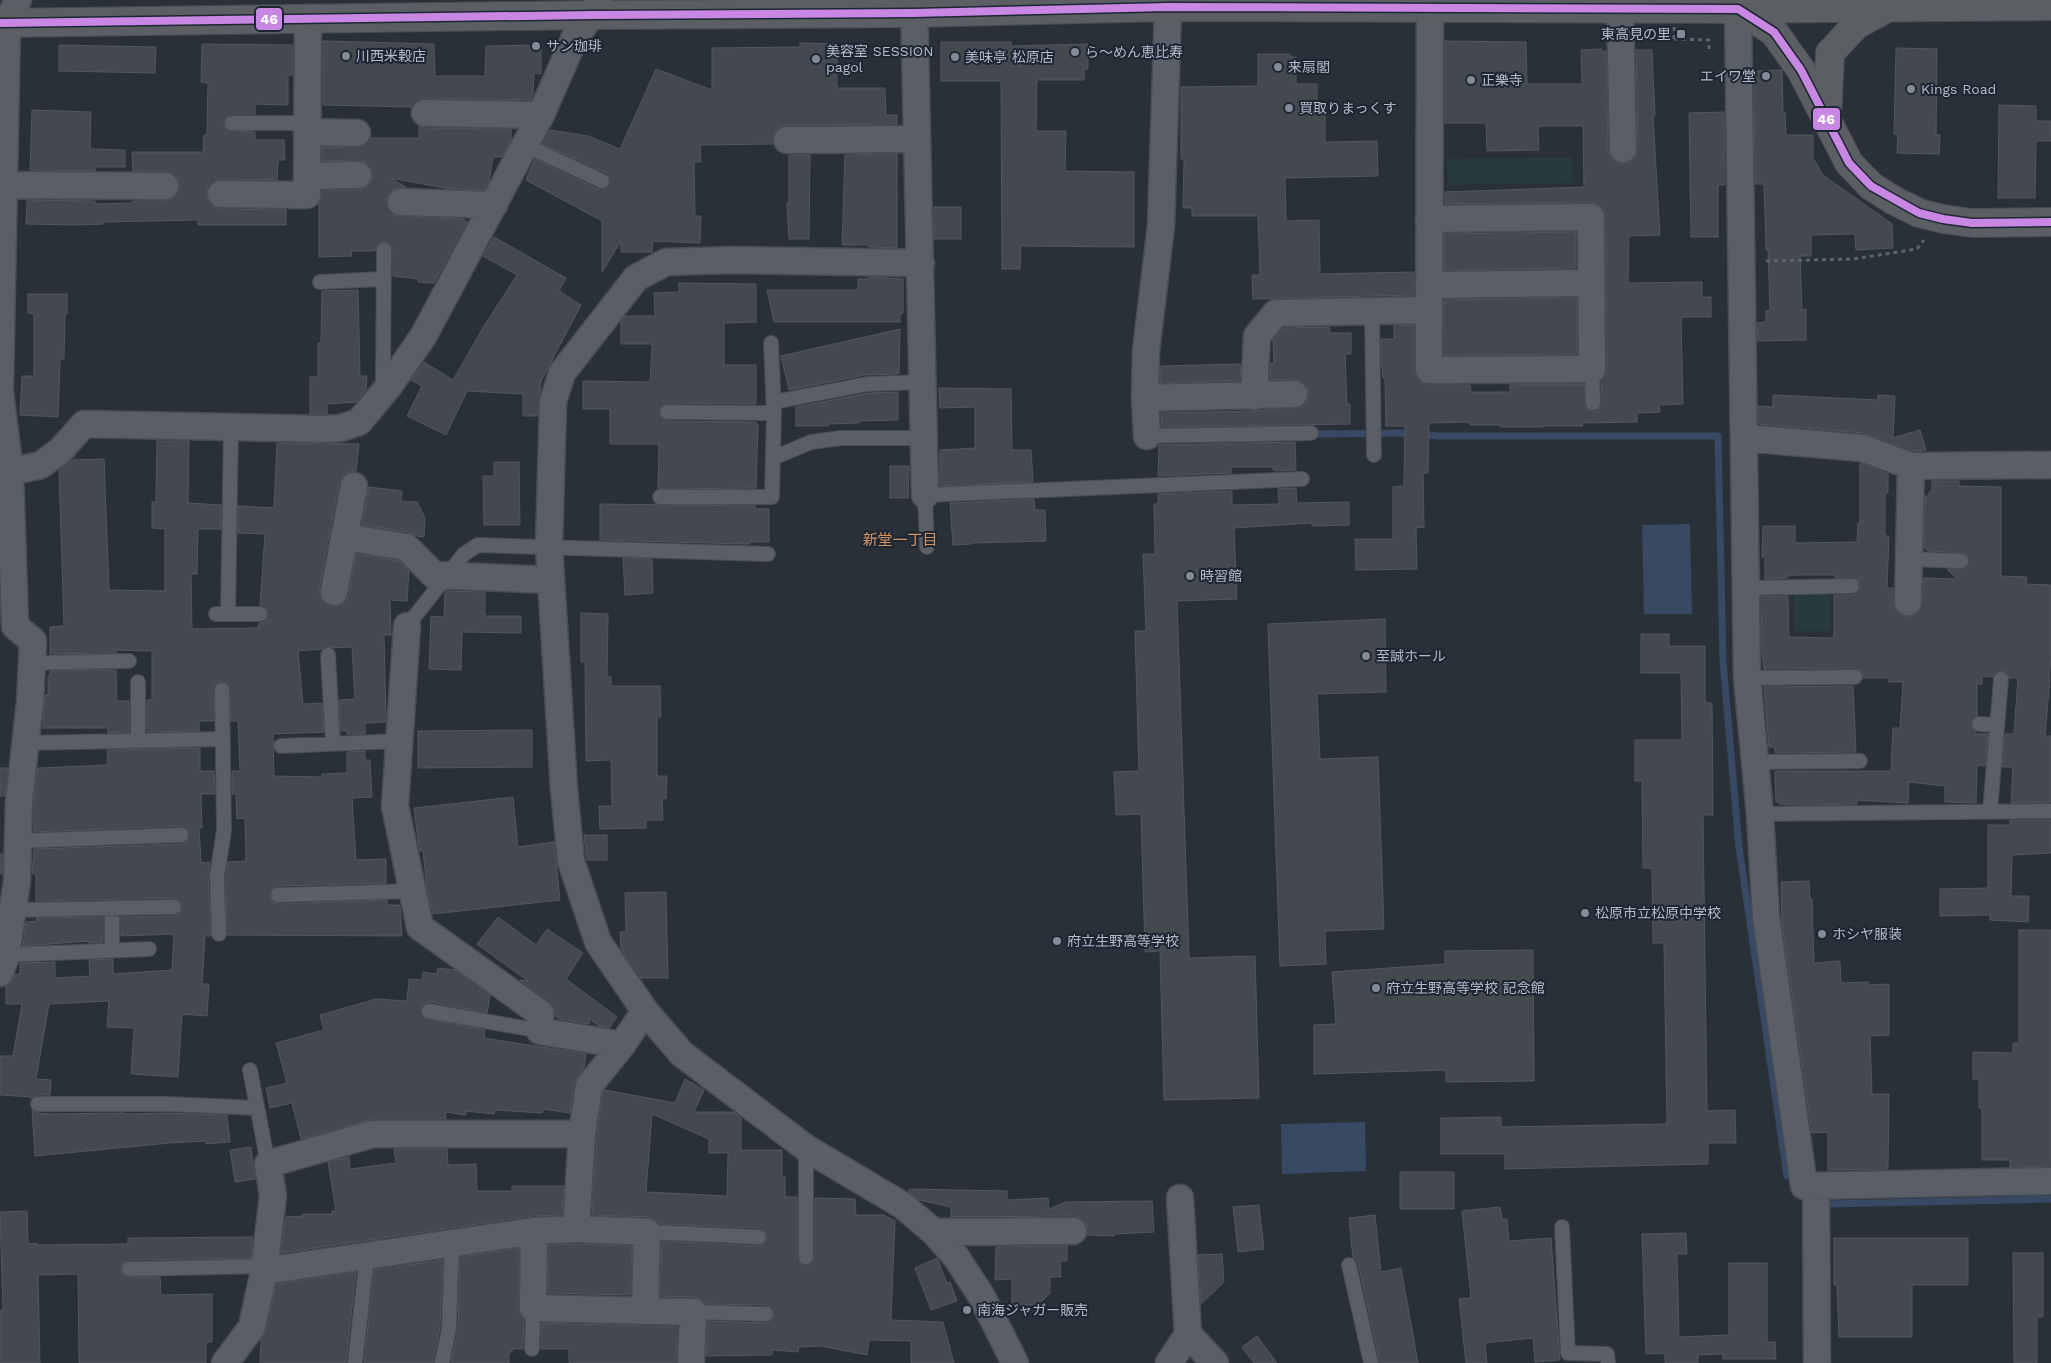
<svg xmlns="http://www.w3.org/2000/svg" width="2051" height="1363" font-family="'Work Sans','Noto Sans JP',sans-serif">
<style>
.green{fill:#273a3e}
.water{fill:#384963}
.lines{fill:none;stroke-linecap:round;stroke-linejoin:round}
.stream{stroke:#384963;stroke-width:7}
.building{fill:#444950;stroke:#52575f;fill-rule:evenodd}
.service-casing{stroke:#484c53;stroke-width:16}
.minor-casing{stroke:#484c53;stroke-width:29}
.trunk-casing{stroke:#474c53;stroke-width:30}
.path{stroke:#5d636a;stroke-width:3;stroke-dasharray:4 4;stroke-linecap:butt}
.service{stroke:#5a5e66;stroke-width:14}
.minor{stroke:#5a5e66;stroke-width:26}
.trunk{stroke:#5b5f64;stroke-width:28}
.path-bridge{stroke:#5d636a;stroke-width:3;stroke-dasharray:4 4;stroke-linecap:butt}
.bus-1-casing{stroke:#1d2633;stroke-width:11}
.bus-1{stroke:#c787e3;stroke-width:8}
.poi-dot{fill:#848b96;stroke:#1d2633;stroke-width:2}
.labels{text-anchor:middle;stroke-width:4;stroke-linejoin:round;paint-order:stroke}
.poi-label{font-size:14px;fill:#b4bcc9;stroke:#1d2633;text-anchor:start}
.neighbourhood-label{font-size:15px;fill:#d59563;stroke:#1d2633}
.line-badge{stroke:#1d2633;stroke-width:2}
.badge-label{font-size:14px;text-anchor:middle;font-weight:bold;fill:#fff}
</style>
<rect width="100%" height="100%" fill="#2a3038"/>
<!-- green -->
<path class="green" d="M1572 157 1573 183 1448 185 1447 159Z
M1794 594 1831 595V631H1794Z"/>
<!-- water -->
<path class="water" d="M1690 524 1692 614H1644L1642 525Z
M1365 1122 1366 1171 1282 1174 1281 1124Z"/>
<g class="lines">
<!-- stream -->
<path class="stream" d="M1317 434 1418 433 1438 436H1718L1723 661 1739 847 1787 1176
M1827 1204 2051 1199"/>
</g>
<!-- building -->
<path class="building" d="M323 41 434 44 435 76H485L486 46 541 45V74L534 73 533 95 531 100 425 98 417 100 412 107 323 105Z
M1445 41 1526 42 1527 84H1582L1581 50 1602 49V52L1606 51 1608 149 1610 157 1615 162 1623 164 1631 162 1636 156 1638 149 1636 50H1652L1655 116H1653L1660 235 1629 236 1628 283 1702 282V297H1711V317H1681L1683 404 1659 405 1660 412 1637 413V422L1582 423 1583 426H1543V427H1500V425H1470V422L1429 423 1428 473H1423L1424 527 1416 528 1417 569 1356 570 1355 539H1393V487L1404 486 1405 426H1386L1385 378H1383L1381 356V339H1394V326L1414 325V370L1416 378 1422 383 1429 385H1470L1471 392H1510V384H1584L1586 408 1593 412 1597 411 1602 403 1601 380 1605 376 1607 369 1606 217 1604 209 1598 204 1591 202 1445 204V192L1584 187 1583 126H1538L1539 150 1487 151 1486 123H1445Z
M941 42H1011V46L1088 44V69H1084V80H1037L1036 131H1066L1065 171 1134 172V247L1021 246 1020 269H1002L1001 81H941Z
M800 43 837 44V88H885L886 115H897V124L787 125 780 127 774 132 773 144 700 145 701 162H694L695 216H701L700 243 653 241 652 252H621V241L602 272V221L526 180 535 159 598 189 607 188 611 181 606 173 543 144 550 130 588 136 620 149 656 69 712 90V48L800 47Z
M202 44 293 45V75H288V105L255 104V114H232L227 116 223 123 228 131 255 132V140H284L285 160H278L277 180 221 179 214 181 208 186 206 193 208 202 214 207 220 209 286 210V225H198V220L103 222V224L75 225 26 224 27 200 95 201V204L133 203V201H165L172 199 178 194 180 187 178 179 172 173 165 171H133L132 152H203L204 135H207L208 83 201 82Z
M59 45 156 47 155 73 59 71Z
M1896 48 1937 49 1936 135H1940L1939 154 1897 153 1898 134H1894Z
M1258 54H1290V57H1296V84H1317V109L1325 108V142L1377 141 1378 176 1285 178 1286 221 1319 220 1320 274 1414 272V295L1253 299 1252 275H1260L1258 216H1192V208H1183L1184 159H1181V87L1256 86 1258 85Z
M1782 70 1783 112H1785L1786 135H1813V158L1823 175 1892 224 1893 248 1856 250 1855 234 1811 235V256H1800L1802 310 1806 309V340L1757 341V323L1766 322V311L1770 310 1768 250H1766L1764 184H1755L1754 71Z
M1999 105 2036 106V121H2051V141H2036L2035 198H1998Z
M32 110 91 112 90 149 125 150V167H95V171L30 170Z
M1724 112 1725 185H1718V237H1691L1689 113Z
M419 126 425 128 511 129V140L502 157H493L489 182 484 190 451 189 390 178 406 187 394 189 388 195 386 202 388 209 394 215 401 217 463 219 467 222 434 283 418 282V279L393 276V250L391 245 385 241 377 245 375 251H351L352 256 319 257V204L322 191 358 190 365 188 371 183 373 175 371 167 365 162 358 160 322 161V147L357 148 365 146 371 138H419Z
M897 154V248L869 247V245H842L845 155Z
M789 155H810L809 239H789L787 203H789Z
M934 207H961V239H934Z
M1576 232V268L1444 270V234Z
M494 237 566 278 559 291 581 305 541 381 538 416H523V394L467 391 446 435 407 416 422 386 411 380 424 362 453 380 484 326 517 275 483 256Z
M869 277 903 279V313L900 314V322H774L767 290H858V279H869Z
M679 283 756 284V322L724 323V365H756V404L667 403 660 407 658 412 662 419 667 421 756 422 758 426 756 488 658 489 659 444H610V409H583V381L650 382 652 344H621V322L625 316H655L654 293 679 292Z
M358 290 360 376H367L366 390 356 402 327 404V414H310V377H318V343H321L322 291Z
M28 294H67V314H65L64 359H60L58 417 20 415 22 376H34V314L28 313Z
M1577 298V354L1444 355V300Z
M1329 327 1330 333H1351V354H1345L1347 404H1350V424L1162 427 1161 413 1254 411 1301 407 1307 402 1309 394 1307 387 1302 381 1294 379 1270 380 1271 363H1274L1273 340 1283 328Z
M900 329 899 373 897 374 865 375 789 390 781 356Z
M1241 364 1240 380 1160 383 1161 366Z
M939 388 1011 389 1012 450H1031L1033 482 940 486V450L975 448V407L940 408Z
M898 392V420L859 421V423L828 424V426H796V407L868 393Z
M1773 395 1878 400V395L1895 396 1893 438 1920 430 1926 450 1914 451 1864 433 1759 424 1758 406 1773 407Z
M157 441H189L188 503 221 505V529H198L197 574H191L192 629 258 628 259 623 264 622 268 618 267 609 260 605 265 534 238 533V506L274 508 277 443 359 444 356 471 349 472 343 476 339 483 319 589 320 596 324 603 331 607 338 606 345 602 349 595 356 554 399 561 409 571 407 601 390 600 391 635H384L386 722 365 723V734H347V731H341L339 700 355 699 352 647 333 648 327 646 322 649 298 651 303 704 322 703 324 732 273 734 274 776 322 777V774L347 773V752L365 751V760H370L372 797 352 798 356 860 386 859V883L278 886 271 890 269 896 273 902 278 904 387 900V905H400L402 936 227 935 226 877 228 862 246 861 245 818 237 819 236 794H232V771H240L238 721H231L229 685 221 681 215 685 214 721H199V731L147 732V700H152V651L116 650V653L50 654V627L64 626 59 470 72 460 104 459 109 590 165 591V529L152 528V502H156Z
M1295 442 1296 470 1276 471V470H1273V467H1231V473L1158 476 1159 445Z
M494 462H519L520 525H484L483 476H494Z
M1860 463 1888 474V493H1885V536H1889L1887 588H1893V602L1895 610 1901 615 1907 617 1916 615 1921 609 1924 578 1957 579 1947 569H1965L1970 562 1965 553 1928 551 1924 547 1925 496H1929V492H1932V481H1959V486L2001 487V576L2027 577 2026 584 2051 585V657L2049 678H2050L2045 736H2051V802L2011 803 2013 767H2002L2005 734H2014L2018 678H2009L2006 672 2001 670 1997 671 1993 677 1982 676V684H1977V716L1971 720V727L1977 734H1988L1985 766 1977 765 1976 803 1945 802V786L1909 782 1908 803 1857 800V804L1799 805 1779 804V801L1776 802 1775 771H1891L1893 728H1900L1903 682H1889V678H1863L1862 672 1855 668 1764 669 1762 652 1761 596H1788L1789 637 1832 638 1834 636V595H1853L1860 590 1861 585 1857 579 1835 578V575H1797L1787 576V578L1765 579V557H1762L1763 526H1795V542L1799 543 1857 542 1858 523H1860Z
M890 466H909L908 498H890Z
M369 487 402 491 401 501 417 502 425 518 424 537 417 536 408 532 362 525Z
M1296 488 1297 503 1349 502V525L1312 526V523L1234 528 1237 599 1177 601 1189 958 1255 956 1259 1098 1164 1100 1160 951 1145 952 1141 814 1116 815 1114 772 1139 771 1135 631H1146L1143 554H1155L1154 504H1158V494L1232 491V505L1279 504 1278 489Z
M1034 499 1035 510H1045L1046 541 971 543V544L953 545 950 503Z
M600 504 755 506V509H769V542H750V544H744L600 540Z
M623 558 652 559 653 593 625 595Z
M446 591 485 592V616H521V633L462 632 461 670 429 669 431 616 444 617 445 593Z
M581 613 608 614 607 677H611V686H660L661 717H657V776H667L666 799 662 798 663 820H646V828L600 829 599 806H612L611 760 586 761 585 662H581Z
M1385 619 1386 692 1317 694 1320 759 1378 757 1384 929 1325 931 1326 964 1280 966 1268 624Z
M1641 634H1669V646H1705V703H1712L1713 815H1703L1707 1111 1735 1110 1736 1143H1708V1164L1505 1169V1154H1441V1118L1501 1117V1127L1667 1124 1664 943H1653L1652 868H1643L1642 781H1635V740H1682L1681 673H1641Z
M116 670 117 701H129V732L108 733V728H43L45 695H48V676H50V671Z
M1853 686 1856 752 1775 753V747H1769L1764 687Z
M532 730V767L418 768V731Z
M200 748V771H214L215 794H201L202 828H199L201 863 210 862 208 876 211 936H205L202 984H209L207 1016 182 1014 178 1077 131 1074 134 1028 107 1027 109 1001 49 1004 36 1079 51 1080 50 1095H38L31 1099V1097L0 1095V1056H13L22 1004H6V986L10 984 16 974H20V963L55 962V978L90 976 89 960 113 959V974L172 970 174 934 121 936V917L174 916 179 914 183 907 181 902 174 898 36 901V875L32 873 34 849 181 844 186 842 190 835 188 830 181 826 34 832V801L38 768 107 765 108 750Z
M0 768H8L5 796H0Z
M513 797 518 847 554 842 560 900 433 914 427 888 423 851H420L418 841 414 808Z
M2010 820H2051V853L2012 855 2011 896H2029L2028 922 1990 920V915L1940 916V889L1988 888V825H2010Z
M584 835H607V860H587Z
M0 854H3L2 874H0Z
M1809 881 1810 899H1812L1814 963 1840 961 1841 983 1868 982V985L1889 984V1035L1870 1036 1872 1094H1889L1888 1169 1828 1170V1132L1812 1133 1782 924 1781 882Z
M666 892 668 978H641L621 949 620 932H626L625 893Z
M103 917V942L89 943V941L23 946 26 922 37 921 36 918Z
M498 917 536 945 547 929 583 953 566 979 617 1017 609 1028 599 1026 590 1019 589 1024 560 1019 555 1016 554 1007 549 1001 520 980 528 981 477 944Z
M2019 930H2051V1166L2010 1167V1160H1982V1108H1979V1079H1973V1052L2013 1053V1043H2019Z
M1533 950 1534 1081 1446 1082V1070L1314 1074V1025L1336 1024 1332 972 1445 964V951Z
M438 968 455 970 490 995 487 1013 430 1002 426 1003 421 1009 424 1018 485 1030 484 1038 586 1054 584 1068 574 1083 570 1113 543 1109 542 1113 494 1110V1114L466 1111V1115L445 1112 446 1119H373L301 1139 292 1103 270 1108 266 1088 287 1083 276 1043 324 1030 320 1015 376 999 407 1001 409 979 422 980 423 972 437 974Z
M685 1079 704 1090 694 1112H734L741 1118V1150H782V1177H785V1197H797V1257L801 1264 810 1265 815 1257V1198L855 1199 856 1215H884L895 1221 891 1320 943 1322 954 1363H911V1341L869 1340 867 1355 821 1346 799 1347 798 1352 773 1350 772 1355 706 1356 708 1321 766 1323 773 1319 774 1310 766 1305 705 1304 700 1299 693 1297 660 1296 662 1241 759 1246 767 1241 766 1233 759 1228 659 1224 655 1219 648 1217 592 1215 597 1136 603 1092 605 1090 675 1103ZM652 1114 709 1139V1153H728L727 1196 646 1192Z
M32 1110 38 1113 49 1114 125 1113V1114L167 1113 227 1115 230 1142 206 1144V1141L170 1143 35 1156Z
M251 1147 255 1179 235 1182 230 1150Z
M394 1149H447L448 1165 476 1164 477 1191H512V1186H564L562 1215 532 1216 281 1253 286 1217 303 1216V1214H332V1211H336L328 1162 349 1157 350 1169 396 1163Z
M1400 1172H1454V1209H1400Z
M909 1189 1007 1191V1200L1048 1198 1049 1209 1066 1202 1152 1201 1154 1232 1114 1234V1236L1087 1235 1088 1230 1086 1223 1080 1218 1073 1216 951 1217V1207L919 1200 909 1192Z
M1259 1205 1264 1249 1238 1252 1233 1207Z
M1500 1207 1502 1219H1507L1509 1241 1551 1238 1560 1360 1535 1362 1533 1338 1485 1343 1487 1363H1466L1459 1299 1471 1298 1462 1211Z
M27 1211 28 1244 37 1243V1245L128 1244V1238L253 1237 251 1258 129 1260 121 1265V1273L125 1277H160L161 1295 212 1294V1342H206V1363H79L78 1274 38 1275 40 1363H0V1310H3L0 1212Z
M1375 1215 1381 1272 1401 1268 1418 1363H1380L1358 1263 1356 1259 1353 1258 1349 1218Z
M1686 1233 1687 1254H1677L1679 1337 1729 1335V1263H1767V1342H1775L1776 1359H1723V1354L1698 1355V1363H1665V1353L1646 1354 1642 1234Z
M1834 1238H1968V1285H1912V1337H1839L1837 1285H1834Z
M576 1244 632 1246 630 1295 548 1293 549 1245Z
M1067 1246V1261H1060L1061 1277H1050V1293L1038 1305H1012V1279L995 1280 996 1247Z
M519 1248 518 1308 520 1315 524 1320 523 1349H512V1352H509V1363H451L458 1328 460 1257Z
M2013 1253H2043V1317H2037V1363H2014Z
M1222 1254 1224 1282 1201 1304 1198 1255Z
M937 1258 947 1283 950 1282 957 1301 931 1310 915 1268Z
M443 1260 440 1327 433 1363H364L374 1270Z
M356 1272 346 1363H260L261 1340 267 1330 276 1284Z
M541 1323 677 1327 676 1363H569V1349H541Z
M1257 1336 1277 1363H1254L1242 1347Z"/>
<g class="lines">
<!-- service casing -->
<g class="service-casing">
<path id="service" d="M232 123H307
M525 145 602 181
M384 250 383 380 389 386
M320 282 382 279
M1372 313 1374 455
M1592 369 1593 403
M774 402 867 384 923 382
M667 412 774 413
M1147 436 1311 433
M773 458 811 442 841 438H924
M660 497H772L774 413 771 343
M927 547 925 495 1302 479
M1909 559 1961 561
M1747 588 1852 586
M216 614H260
M228 614 231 427
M407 626 464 554 478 545 768 554
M328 655 333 744
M32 663 129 661
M1747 678 1855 677
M138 682V741
M1979 724 1997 725
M25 743 223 739
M281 746 399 741
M1755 762 1860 761
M1990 811 2001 679
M1760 814 2051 811
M18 841 181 835
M278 895 412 891
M112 908V950
M13 910 174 907
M219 934 217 876 224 830 222 690
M6 955 149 949
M429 1011 540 1031
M250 1070 268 1164
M38 1104H167L257 1108
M1562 1227 1568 1353 1607 1354 1608 1363
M647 1232 759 1237
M806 1257V1148
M1349 1265 1371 1363
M129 1269 264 1266
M693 1312 766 1314
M532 1349 533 1308
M355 1363 367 1256
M442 1363 449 1328 452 1243"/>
</g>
<!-- minor casing -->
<g class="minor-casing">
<path id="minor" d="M914 0 925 495
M1620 9 1623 149
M1738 9 1747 678 1760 814 1766 917 1804 1186 2051 1181
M425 113 541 115
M307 132 357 133
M787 140 917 139
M307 176 358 175
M6 185 165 186
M221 194 307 195 308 18
M401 202 494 205
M1429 219 1591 217 1592 369 1429 370 1430 8
M921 263 730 260 666 262 636 278 562 373 553 402 549 546 564 789 571 861 598 942 645 1011 682 1054 806 1148 902 1205 934 1232 956 1257 982 1297 1015 1363
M1429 285 1591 283
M0 386 7 23 18 0
M0 392 10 472 15 626 33 641 30 702 19 802 17 881 6 955 0 973
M1254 396 1257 336 1276 313 1429 310
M1145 398 1294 394
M1147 436 1145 398 1146 351 1161 226 1168 7
M1744 438 1862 448 1911 466 2051 465
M10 472 41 465 61 450 84 424 324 429 341 428 359 422 389 386 424 335 541 115 575 37 592 15 599 0
M344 537 406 547 434 575 551 580
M334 592 354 486
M1908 602 1911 466
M407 626 395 806 420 927 540 1013V1031L622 1045
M1816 1186 1817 1363
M576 1229 582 1134 589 1086 622 1045 645 1011
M534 1231 533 1308 693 1312 691 1363
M934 1232 1073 1231
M264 1271 534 1231 576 1229 647 1232 645 1311
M1188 1334 1215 1363
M225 1363 252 1327 264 1271 273 1196 268 1164 373 1134H582
M1169 1363 1188 1334 1180 1198"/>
</g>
<!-- trunk casing -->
<g class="trunk-casing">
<path id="trunk" d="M1738 9 1774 32 1801 70 1849 163 1871 186 1893 200 1919 213 1943 219 1972 223 2051 222
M0 23 592 15 914 13 1168 7 1738 9 2051 6
M1827 119 1830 53 1856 25 1887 8"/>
</g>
<!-- path -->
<path class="path" d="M1674 39 1709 40V50
M1766 261 1853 259 1917 249 1924 240"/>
<!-- service -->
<use href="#service" class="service"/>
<!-- minor -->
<use href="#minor" class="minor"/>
<!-- trunk -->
<use href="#trunk" class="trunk"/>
<!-- path-bridge -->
<path class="path-bridge" d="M1674 39 1675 0"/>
<!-- bus-1 casing -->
<g class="bus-1-casing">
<path id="bus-1" d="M0 23 592 15 914 13 1168 7 1738 9 1774 32 1801 70 1849 163 1871 186 1919 213 1943 219 1972 223 2051 222"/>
</g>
<!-- bus-1 -->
<use href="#bus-1" class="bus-1"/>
</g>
<!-- markers -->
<g class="poi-dot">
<rect x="1676" y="29" width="10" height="10" rx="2.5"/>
<circle cx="536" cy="46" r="5"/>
<circle cx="1075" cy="52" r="5"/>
<circle cx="346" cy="56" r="5"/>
<circle cx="955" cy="57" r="5"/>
<circle cx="816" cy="59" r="5"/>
<circle cx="1278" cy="67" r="5"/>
<circle cx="1766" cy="76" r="5"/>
<circle cx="1471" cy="80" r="5"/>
<circle cx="1911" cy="89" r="5"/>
<circle cx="1289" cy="108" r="5"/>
<circle cx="1190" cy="576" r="5"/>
<circle cx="1366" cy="656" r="5"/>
<circle cx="1585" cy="913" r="5"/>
<circle cx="1822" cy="934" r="5"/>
<circle cx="1057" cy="941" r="5"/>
<circle cx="1376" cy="988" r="5"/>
<circle cx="967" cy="1310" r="5"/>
</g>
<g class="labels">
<!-- poi labels -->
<g class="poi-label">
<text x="1671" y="39" text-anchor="end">東高見の里</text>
<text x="546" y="51">サン珈琲</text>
<text x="826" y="56">美容室 SESSION<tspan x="826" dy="16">pagol</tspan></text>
<text x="1085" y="57">ら～めん恵比寿</text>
<text x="356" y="61">川西米穀店</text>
<text x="965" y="62">美味亭 松原店</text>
<text x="1288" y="72">来扇閣</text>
<text x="1756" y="81" text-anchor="end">エイワ堂</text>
<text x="1481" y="85">正樂寺</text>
<text x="1921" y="94">Kings Road</text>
<text x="1299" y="113">買取りまっくす</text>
<text x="1200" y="581">時習館</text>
<text x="1376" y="661">至誠ホール</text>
<text x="1595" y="918">松原市立松原中学校</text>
<text x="1832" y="939">ホシヤ服装</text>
<text x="1067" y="946">府立生野高等学校</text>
<text x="1386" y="993">府立生野高等学校 記念館</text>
<text x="977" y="1315">南海ジャガー販売</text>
</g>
<!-- neighbourhood labels -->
<g class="neighbourhood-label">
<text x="900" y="545">新堂一丁目</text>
</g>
</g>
<g class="line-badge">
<rect x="255" y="7" width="28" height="24" rx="5" fill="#c787e3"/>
<rect x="1812" y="107" width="29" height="24" rx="5" fill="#c787e3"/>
</g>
<g class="badge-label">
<text x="269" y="24">46</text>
<text x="1826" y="124">46</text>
</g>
</svg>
